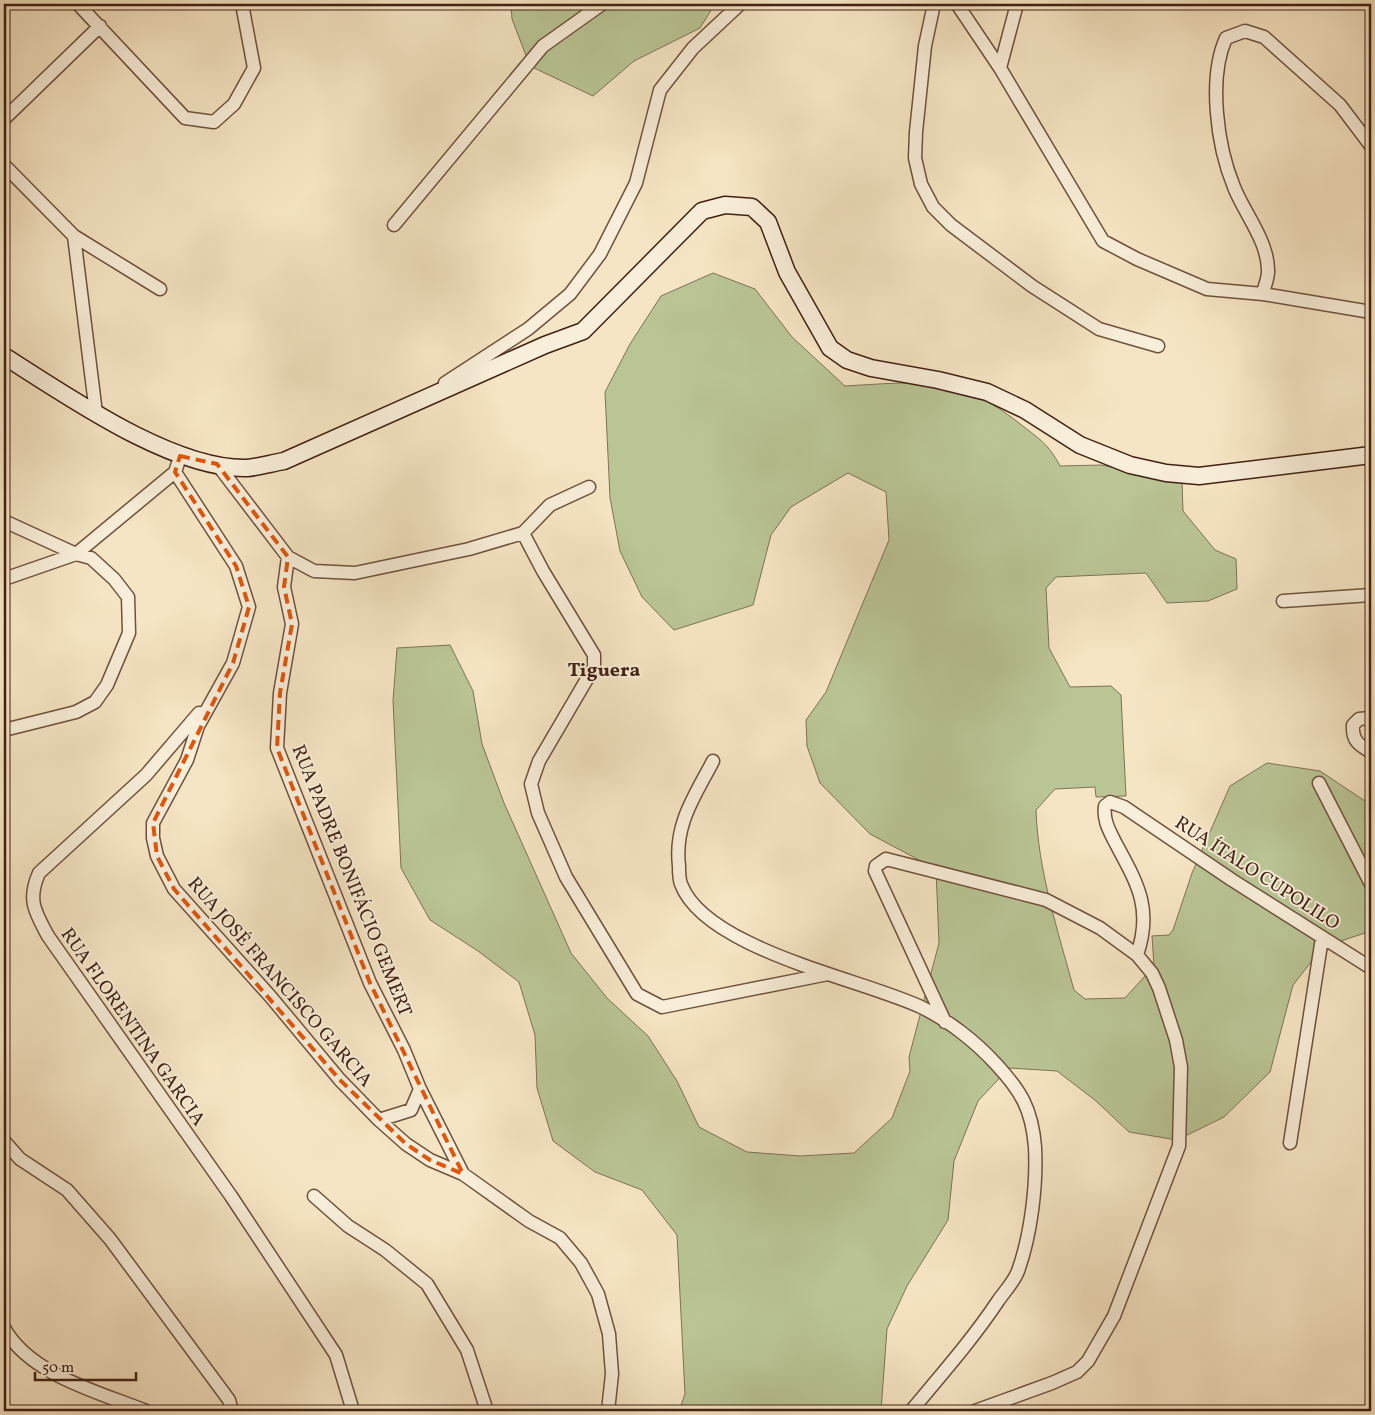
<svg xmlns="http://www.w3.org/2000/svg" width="1375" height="1415" font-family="Vollkorn,serif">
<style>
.green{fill:#bac596;stroke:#7d7354}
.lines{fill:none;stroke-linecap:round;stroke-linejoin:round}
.street-casing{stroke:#6e523e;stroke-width:15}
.secondary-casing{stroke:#402112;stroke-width:19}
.street{stroke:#f9eed9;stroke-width:12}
.secondary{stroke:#f9eed9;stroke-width:16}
.marked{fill:none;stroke:#e0560c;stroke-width:4;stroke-dasharray:10 6;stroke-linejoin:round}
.labels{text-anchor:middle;stroke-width:4;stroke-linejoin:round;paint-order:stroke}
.street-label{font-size:19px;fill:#402112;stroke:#f9eed9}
.neighbourhood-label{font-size:20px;font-weight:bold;fill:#402112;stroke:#f9eed9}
</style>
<rect width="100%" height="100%" fill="#f6e5c4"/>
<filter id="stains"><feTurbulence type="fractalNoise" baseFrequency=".004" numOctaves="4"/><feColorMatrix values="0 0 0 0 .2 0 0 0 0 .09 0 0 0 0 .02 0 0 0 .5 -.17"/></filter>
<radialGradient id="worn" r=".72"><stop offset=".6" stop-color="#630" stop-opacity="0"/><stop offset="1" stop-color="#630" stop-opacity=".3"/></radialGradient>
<!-- green -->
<path class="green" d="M511 4H715L700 28 634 61 593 96 530 66 512 19Z
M713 273 755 289 792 337 845 386C919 382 957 374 1019 423 1039 439 1048 443 1060 466L1101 465 1182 481 1183 511 1215 550 1236 559 1237 589 1208 601 1167 603 1146 573 1056 577 1046 588 1049 648 1070 687 1111 686 1121 695 1126 796 1096 797 1095 787 1055 789 1036 810C1038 871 1058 931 1074 990L1085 999 1125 998 1154 966 1152 936 1169 935 1173 930 1192 873 1230 786 1267 763 1320 771 1371 805V931L1323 947 1293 985 1270 1072 1224 1117 1177 1140 1129 1132 1096 1101 1057 1071 1009 1068 978 1101 954 1161 948 1220 907 1286 887 1329 881 1411H679L685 1394 677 1235 642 1190 595 1172 553 1141 537 1088 535 1035 519 982 478 951 430 920 401 868 393 701 397 648 450 645 473 691 482 744 504 803 571 953 607 998 648 1036 677 1081 699 1127 747 1152 800 1156 854 1153 892 1118 910 1071 909 1057 939 943 936 869 870 834 820 783 807 746 806 720 826 692 889 540 886 492 848 473 791 507 771 535 753 605 674 630 642 597 620 551 610 498 605 392 630 344 661 296Z"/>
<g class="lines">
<!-- street casing -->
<g class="street-casing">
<path id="street" d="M78 4 185 118 214 122 234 104 254 68 242 4
M934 4 925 46 916 132 915 158 921 184 933 207 951 225 1032 286 1099 329 1158 346
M957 4 1000 68 1103 241 1137 259 1207 289 1263 294 1371 312
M1000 68 1017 4
M4 119 100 26
M4 165 74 236 160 289
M394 225 543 46 602 4
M74 236 96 413
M1263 294C1264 287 1268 279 1268 272 1269 242 1244 213 1234 187 1217 146 1208 78 1226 38L1245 31 1264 37 1340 105 1371 146
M445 383 528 329 570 294 600 254 636 183 660 90 693 48 740 4
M217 464 288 557 314 571 355 573 469 549 523 533 550 505 589 487
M175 472 236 566 249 607 233 663 198 726 187 760 153 823V838L157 856 174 889 270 996 340 1080 379 1120 406 1144 430 1160 463 1174 529 1221 560 1238 581 1263 598 1294 609 1334 612 1374 608 1411
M4 521 76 554 91 558 114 579 128 597 129 633 107 685 95 702 76 712 4 730
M523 533 543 571 594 655V667L539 761 531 784 538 813 566 877 637 994 662 1007 828 974
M288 557 284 587 292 624 280 693 277 748 370 983 404 1050 420 1089 463 1174
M4 579 76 554 175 472 178 463
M1283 601 1371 595
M199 713 146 775 39 873C27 900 35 912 48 936L231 1196 336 1355 353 1411
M1371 718 1359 719 1353 725C1352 741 1359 745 1371 752
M713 761C695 796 674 824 679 866 679 871 679 879 681 884 705 949 861 979 921 1007 948 1020 976 1042 996 1064 1021 1091 1032 1109 1035 1147 1037 1185 1031 1235 1018 1271 1014 1282 1004 1292 998 1301 972 1340 941 1375 911 1411
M1319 783 1371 884
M945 1022 875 871 876 866 886 859 1046 900 1100 928 1137 955C1153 908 1137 883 1115 842 1109 830 1103 820 1105 806L1110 802 1124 807 1232 880 1371 968
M379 1120 411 1110 420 1089
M4 1141 20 1159 67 1190 110 1239 229 1400 232 1411
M1290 1143 1322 938
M314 1196 348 1226 385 1250 427 1284 467 1350 487 1411
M4 1328C30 1375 99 1392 146 1411
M975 1411 1052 1383 1077 1372 1088 1361 1114 1316 1179 1146 1181 1067 1176 1040 1159 988 1152 973 1137 955"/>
</g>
<!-- secondary casing -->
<g class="secondary-casing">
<path id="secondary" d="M4 356C66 395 172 470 247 468 259 467 272 463 284 461L545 345 583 331 702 211 725 205 752 207 768 222 787 272 830 348 847 360 871 368 938 380 987 392 1025 410 1080 445 1130 465 1166 473 1199 476 1371 455"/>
</g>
<!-- street -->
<use href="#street" class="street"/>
<!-- secondary -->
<use href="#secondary" class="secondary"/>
</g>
<!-- marked area -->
<path class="marked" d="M180 456 217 464 288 557 284 587 292 624 280 693 277 748 370 983 463 1174 430 1160 406 1144 340 1080 174 889 157 856 153 823 233 663 249 607 236 566 175 472Z"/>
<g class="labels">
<!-- street labels -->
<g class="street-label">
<text transform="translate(1258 872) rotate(33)" y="7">RUA ÍTALO CUPOLILO</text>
<text transform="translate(353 880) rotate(68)" y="7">RUA PADRE BONIFÁCIO GEMERT</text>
<text transform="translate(281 981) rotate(49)" y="7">RUA JOSÉ FRANCISCO GARCIA</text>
<text transform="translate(134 1026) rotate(55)" y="7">RUA FLORENTINA GARCIA</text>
</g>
<!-- neighbourhood labels -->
<g class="neighbourhood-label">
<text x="604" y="676">Tiguera</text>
</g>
</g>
<!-- margin -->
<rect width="1375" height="1415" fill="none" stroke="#f6e5c4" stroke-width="20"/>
<rect x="5" y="5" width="1365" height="1405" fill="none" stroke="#402112" stroke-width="2.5"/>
<rect x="10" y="10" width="1355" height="1395" fill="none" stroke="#402112"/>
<!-- scale -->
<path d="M35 1372v8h101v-8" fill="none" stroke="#402112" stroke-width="2.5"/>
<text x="42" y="1372" font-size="15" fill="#402112" stroke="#f9eed9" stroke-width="4" paint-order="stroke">50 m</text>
<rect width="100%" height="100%" filter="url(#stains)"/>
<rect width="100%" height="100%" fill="url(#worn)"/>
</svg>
